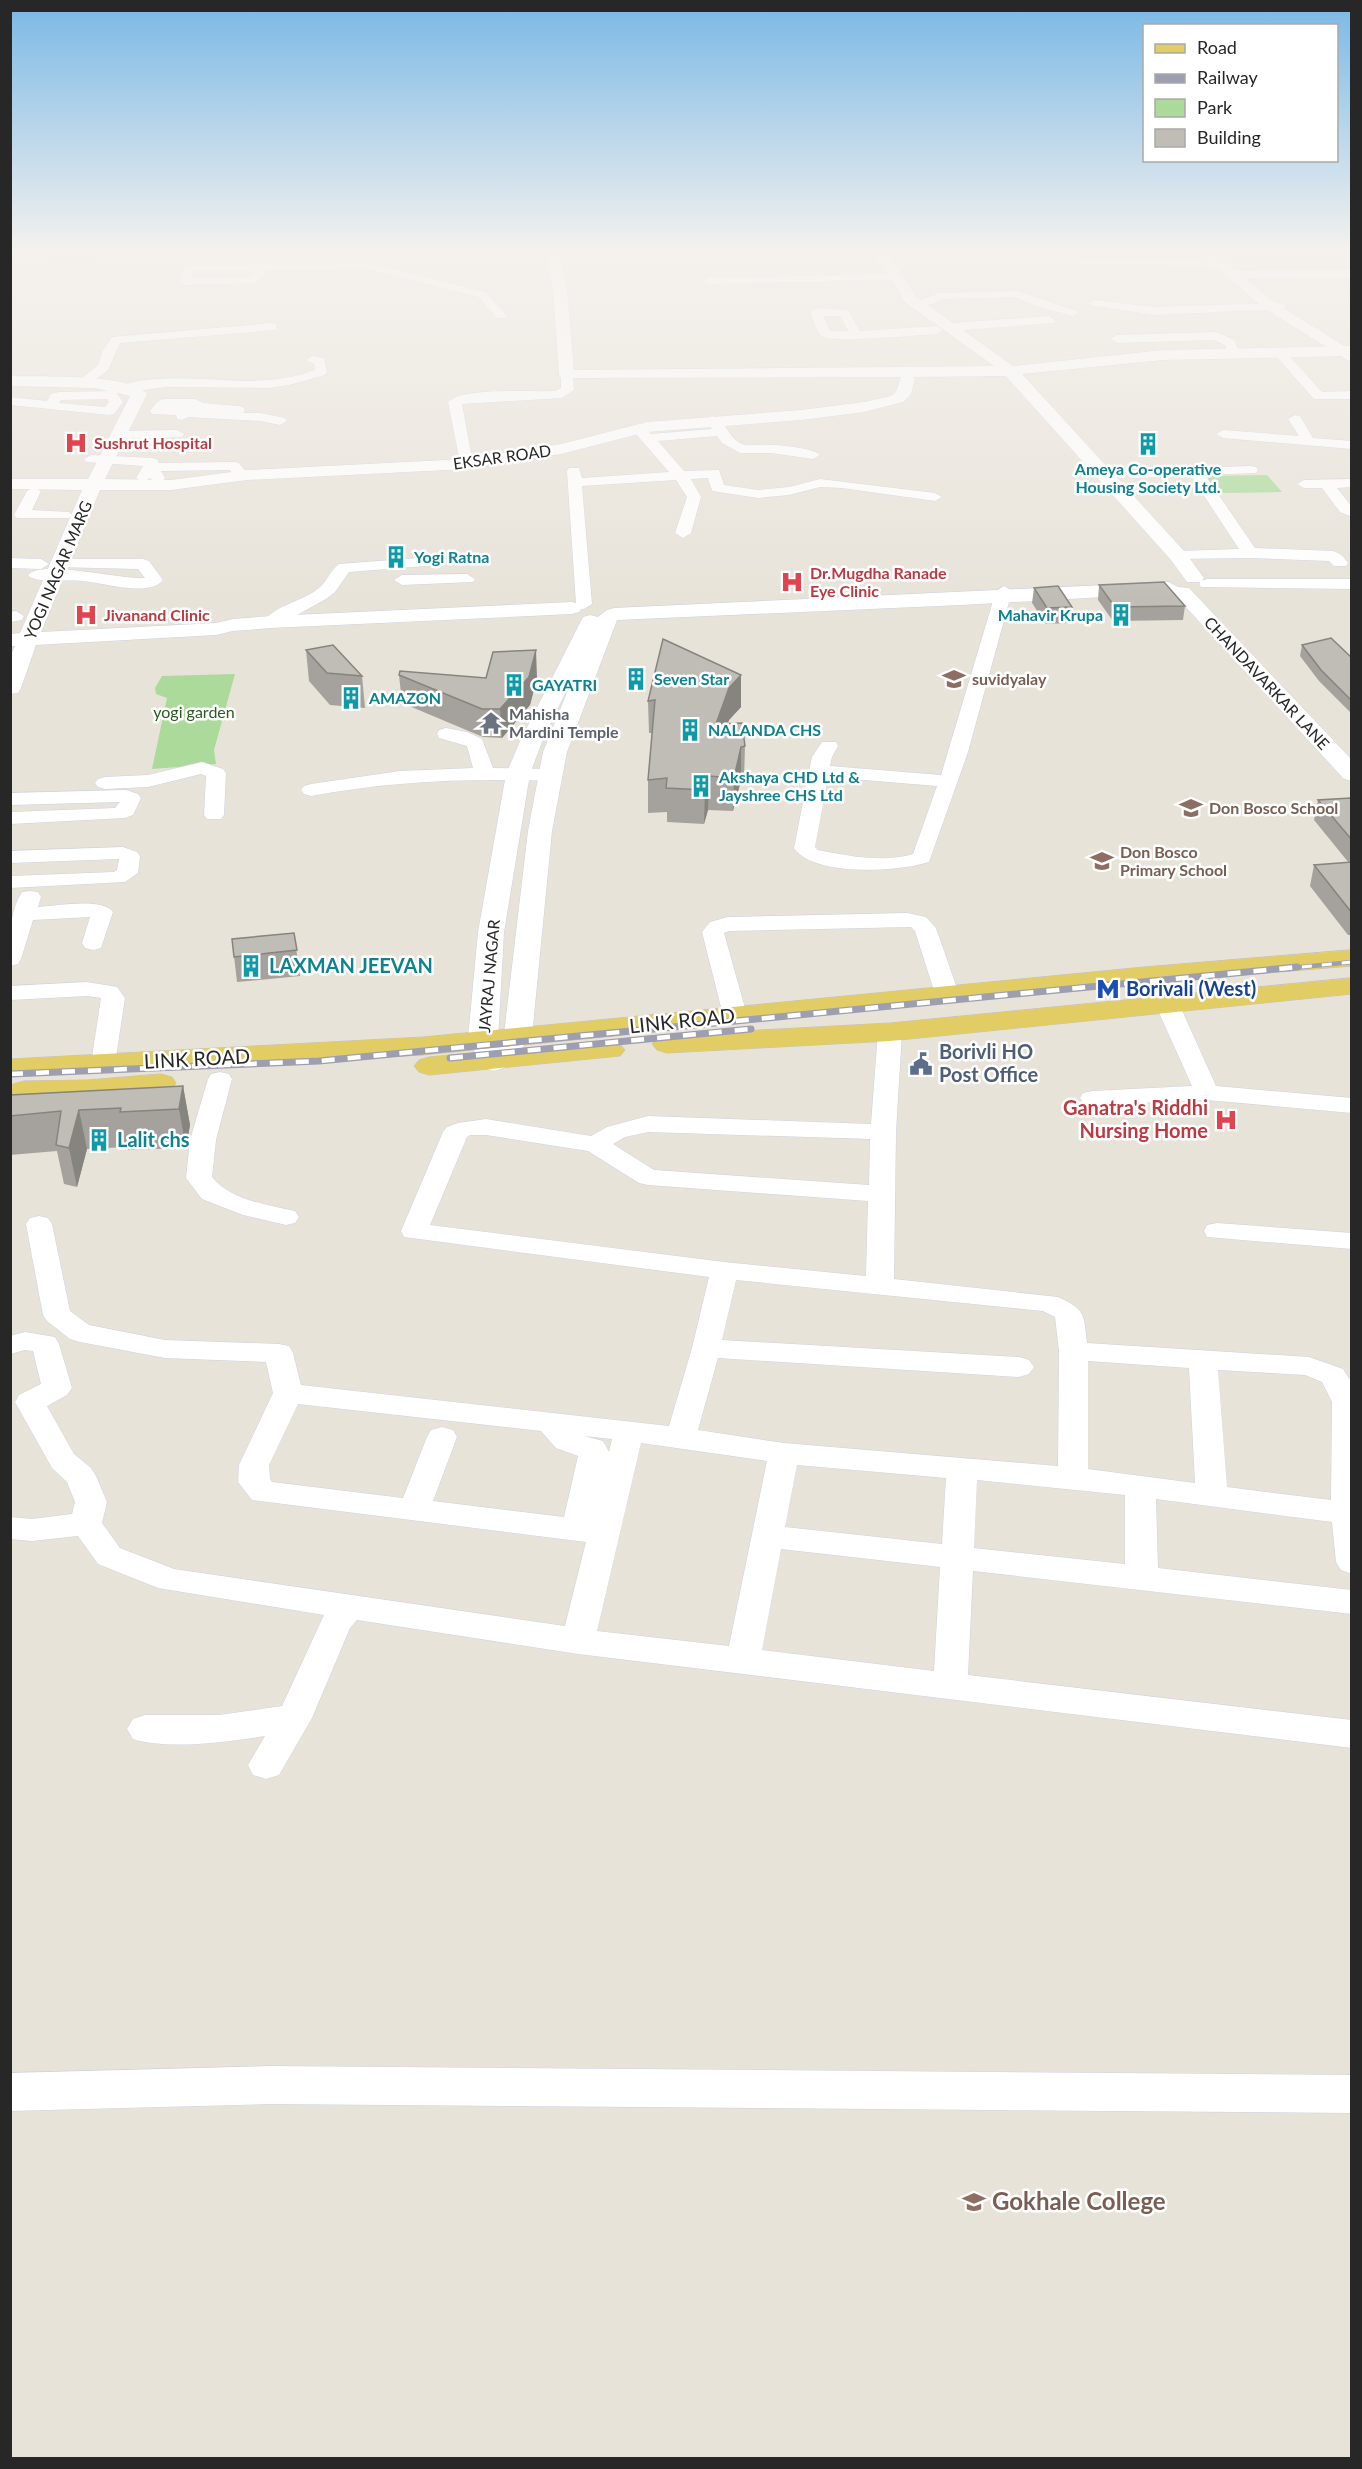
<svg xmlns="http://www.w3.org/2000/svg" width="1362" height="2469" font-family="Lato,sans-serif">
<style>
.green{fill:#abda9a}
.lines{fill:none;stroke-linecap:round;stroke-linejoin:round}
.minor-casing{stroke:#cfd1df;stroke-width:1}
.tertiary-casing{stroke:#cfd1df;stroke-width:1}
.secondary-casing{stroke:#cfd1df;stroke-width:1}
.primary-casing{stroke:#c3c3c3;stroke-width:1}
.minor{fill:#fff;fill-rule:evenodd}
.tertiary{fill:#fff;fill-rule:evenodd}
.secondary{fill:#fff;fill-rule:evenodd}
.primary{fill:#e2cd64;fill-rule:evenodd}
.rail-far1-casing{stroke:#9d9eaf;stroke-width:4.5}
.rail-casing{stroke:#9d9eaf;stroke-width:7}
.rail-far1{stroke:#fff;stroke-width:3;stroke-dasharray:10;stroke-linecap:butt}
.rail{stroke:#fff;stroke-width:4.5;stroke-dasharray:13;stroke-linecap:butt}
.wall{fill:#a5a29d}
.shaded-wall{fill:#86847f}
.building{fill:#c0bcb6;stroke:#86847f;stroke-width:1.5}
.labels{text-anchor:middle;stroke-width:5;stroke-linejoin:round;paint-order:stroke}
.far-health-label{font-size:16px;font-weight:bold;fill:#be3a42;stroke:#fff;text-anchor:start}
.far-street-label{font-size:16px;fill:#272727;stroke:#fff}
.far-culture-label{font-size:16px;font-weight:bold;fill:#0d838f;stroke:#fff;text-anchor:start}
.far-education-label{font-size:16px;font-weight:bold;fill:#785e54;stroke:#fff;text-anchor:start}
.far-park-label{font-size:16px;fill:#275b1f;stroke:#fff}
.far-worship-label{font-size:16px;font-weight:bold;fill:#5b616d;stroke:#fff;text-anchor:start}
.culture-label{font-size:20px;font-weight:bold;fill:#0d838f;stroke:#fff;text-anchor:start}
.transit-label{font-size:20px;font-weight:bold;fill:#164399;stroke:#fff;text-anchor:start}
.street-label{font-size:20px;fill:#272727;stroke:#fff}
.service-label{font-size:20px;font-weight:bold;fill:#4e5e75;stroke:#fff;text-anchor:start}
.health-label{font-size:20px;font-weight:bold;fill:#be3a42;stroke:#fff;text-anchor:end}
.near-education-label{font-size:24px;font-weight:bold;fill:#785e54;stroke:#fff;text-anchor:start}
</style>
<rect width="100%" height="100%" fill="#e8e3d9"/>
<!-- green -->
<path class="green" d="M51 254H115L108 260 69 263 40 268Z
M1224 254H1351V273L1246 274Z
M1267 475 1282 492 1223 493 1218 491 1205 476Z
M235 674 214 750 216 764 152 769 167 698 156 694 155 688 162 676Z"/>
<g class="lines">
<!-- minor casing -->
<g class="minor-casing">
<path id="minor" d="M1013 258 1217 260 1222 263 1217 266 1009 263 1008 261Z
M368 263 487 293 507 316 505 318H497L479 297 368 269 266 270 257 282 253 283 185 285 179 282 185 267 194 265ZM194 271H255L250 277 192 278Z
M897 274 903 277 901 279 709 284 703 281 709 278Z
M1017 291 1079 312 1073 316 1039 307 1015 297 941 299 932 304 916 307 910 304 939 293Z
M1094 300 1155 307 1281 303 1287 306 1281 309 1155 315 1090 305 1088 303Z
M816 308 848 310 860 331 937 326 943 330 937 334C918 335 836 343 823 337 817 334 813 318 810 312ZM823 316H840L848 331H830Z
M1049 316 1055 320 1053 323 951 331 945 327 951 323Z
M272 323 276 324V330L120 343 108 370 86 387 81 388 75 384 98 365 102 352 112 337Z
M1216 332 1234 340 1240 353 1238 356H1230L1225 345 1214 340 1117 343 1111 339 1117 335Z
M1279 348 1283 349 1322 392 1352 391V399H1314L1275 355 1273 352 1275 349Z
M312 356 324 358 327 372 325 375 289 385 269 388 167 387 127 392 121 388C137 372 224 381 250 381 272 380 294 378 315 370L314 364 306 360Z
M567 371 573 375 574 390 562 398 462 404 473 464 466 468 461 467 448 402C463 387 532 392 555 391L561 388V375Z
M111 391 116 392 123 402 114 414 109 415 10 405V397L47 401 51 394 59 392ZM107 399 109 402 105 407 59 403 61 400Z
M163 399H195L203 403 238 406 243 407 245 410 243 413H260L285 418 287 421 280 425 260 421 188 417 182 420 177 419 176 415 152 414 150 411C154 406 157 401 163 399Z
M1295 415 1300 416 1313 438 1352 441V449L1223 438 1216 434 1223 430 1299 436 1288 419Z
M712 416C725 419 729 439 742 444 750 447 762 444 770 445 781 445 813 448 820 455L813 459 771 453H740L722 443 717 436 658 441 684 471 719 470 724 485 758 490 789 487 820 479 935 493 942 497 935 501 842 488 820 487 789 495 758 498 712 491 708 478 691 479 701 497 691 533 683 538 675 533 687 497 676 480 582 486 592 604 584 609 578 608 576 604 567 471 569 468H579L582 478 669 472 635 433 633 430 635 427H645L651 434 712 429 705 420Z
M177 430 184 434 182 437 119 439 112 435 119 431Z
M91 455 152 458 157 459 159 463 234 462 239 463 249 476 242 480 237 479 230 470 161 471 165 478 163 481H153L150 478 143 482 136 478 143 466 86 462 84 459Z
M1251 466 1256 467 1258 470 1256 473 1205 475 1255 548 1333 551C1340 553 1344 557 1348 563L1346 566H1334L1329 561 1250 558 1172 559 1170 556 1178 551 1239 549 1191 476 1133 478 1126 474 1133 470Z
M1352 479V487L1337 488 1352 507V517L1340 512 1322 488H1304L1297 484 1304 480Z
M34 487 41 491 32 510 69 512 72 515 69 518H17L14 515 27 491Z
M431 557 439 562 437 565 349 572 335 592 326 599 277 626 271 627 263 622C274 606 299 602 315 591 327 584 329 571 339 564Z
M10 558 41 559 49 564 41 569 10 568Z
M60 559H143L149 561 163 580C149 598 102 582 82 581 70 579 35 584 28 575 41 559 122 580 145 578L138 569 54 567 52 564 54 561Z
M467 574 475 579 473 582 402 585 394 580 402 575Z
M1207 579H1352V589L1201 587 1199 584 1201 581Z
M1004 586 1012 591 968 752 929 862C899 872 813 877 794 848L812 757 822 742H836L838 746 832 757 830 766 941 775 996 591ZM828 777 937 786 913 854C883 863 848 856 818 850L815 847Z
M16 611 24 616 22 620 10 622V612Z
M446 728 467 732 482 739 493 768 551 769 558 771 561 775 558 779 551 781C470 778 391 781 311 796L304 794 301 790 304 786 311 784 400 771 473 768 467 746 439 738 437 734 439 730Z
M202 762 223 769 226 773 224 815 221 819H207L204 815 206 776 201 774 148 787 105 789 98 787 95 783 98 779 105 777 148 775Z
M126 790 138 794 141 798 133 815 125 818 10 824V812L115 808 120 802 11 805 10 793Z
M123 847 137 852 140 856 138 873 125 882 10 888V876L114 872 117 870 119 859 10 863V851Z
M30 891 38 892 41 897 38 907C55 906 103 897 113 912L101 948 93 950 85 948 82 943 90 917 33 920 21 959 18 964 10 966C10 941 8 914 22 892Z
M907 913 926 917 936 928 959 994 955 999 947 1001 939 999 935 994 915 931 911 927 729 931 724 933 747 1015 743 1020 735 1022 727 1020 723 1015 702 932 710 922 728 917Z
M87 982 117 987 125 998 115 1064 112 1069 103 1071 94 1069 91 1064 101 998 87 996 10 1000V986Z
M1168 999 1176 1001 1180 1006 1216 1086 1352 1098V1113L1207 1100 1092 1105 1083 1103 1080 1098 1083 1093 1092 1091 1192 1086 1156 1006 1160 1001Z
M890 1025 898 1027 902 1032 896 1132 894 1279 1058 1297C1085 1309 1084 1314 1087 1343L1309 1357 1343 1369 1352 1383V1574L1341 1570 1336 1562 1332 1522 1156 1499 1158 1568 1352 1590V1614L973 1571 968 1675 1352 1720V1748L578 1654 357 1620 350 1628 312 1718 279 1775 266 1779 253 1775 248 1765 265 1736C227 1742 168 1750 133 1739L127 1729 133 1719 145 1715H219L282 1706 324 1615 158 1588 98 1564 78 1536 32 1541 10 1539V1517L32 1519 72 1514 75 1502 67 1482 52 1468 15 1402 19 1395 41 1384 33 1351 25 1350 10 1354V1336L25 1332 55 1337 59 1344 72 1388 67 1395 47 1406 74 1454 91 1468 96 1476 107 1502 102 1523 120 1548 174 1569 565 1626 586 1542 252 1500 238 1482 239 1465 273 1393 266 1362 165 1358 80 1342 70 1339 47 1321 43 1315 26 1224 30 1218 39 1216 48 1218 52 1224 70 1311 89 1325 165 1340 279 1344 289 1346 293 1353 301 1385 669 1426 692 1348 709 1277 404 1237 401 1231 443 1132 447 1127 458 1123 486 1119 591 1136 607 1127 648 1116 871 1124 878 1032 882 1027ZM648 1132 870 1139 869 1185 654 1170 613 1144 625 1137ZM470 1135H486L588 1151 639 1183 648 1185 868 1201 866 1276 724 1262 430 1225 467 1137ZM736 1280 1043 1311 1055 1317 1059 1351 1058 1466 784 1443 698 1430 718 1358 1019 1377 1029 1374 1034 1367 1029 1360 1019 1357 722 1340ZM1088 1361 1189 1368 1195 1483 1088 1469ZM1218 1370 1305 1375 1322 1382 1332 1402 1331 1500 1227 1487ZM298 1404 541 1431 556 1448 578 1456 564 1517 433 1501 457 1437 453 1430 442 1427 431 1430 427 1437 403 1498 272 1482 270 1479 269 1465ZM584 1436 612 1439 609 1452 603 1441ZM641 1443 767 1461 729 1646 597 1631ZM797 1465 946 1478 942 1544 785 1527ZM977 1480 1125 1495V1564L974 1548ZM781 1549 940 1567 934 1671 762 1650Z
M220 1072 229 1074 232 1079 216 1140 212 1177C230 1200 268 1205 295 1211L299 1217 295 1223 286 1225 243 1215 202 1199 186 1178 190 1140 208 1079 211 1074Z
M1217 1223 1352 1233V1249L1207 1237 1204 1231 1207 1225Z
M270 2066 1352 2075V2113L270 2104 10 2111V2073Z"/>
</g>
<!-- tertiary casing -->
<g class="tertiary-casing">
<path id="tertiary" d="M545 254H558L567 290 574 370 994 366 905 302 891 279 872 254H885L902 274 915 296 1013 366 1163 350 1352 346V356L1163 360 1022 374 1185 552 1204 578 1201 582H1187L1171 560 1006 376 913 377 915 379 911 394 903 402 864 412 801 420 647 432 561 454 466 469 247 480 171 490H100L41 632 216 623 233 619 271 616 572 602 579 604 582 608 579 612 572 614 271 628 233 631 216 635 36 645 21 688 18 693 10 694V657L15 646H10V634L20 633 82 490 10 489V479H88L130 396 95 388 10 386V376C38 377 130 373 147 394L105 479 171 480 247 470 466 459 561 444 647 422 801 410 864 402 891 396 896 392 901 377 561 378 559 375 553 290Z
M1352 269V277L1233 279 1226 275 1233 271Z
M1169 582 1178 587 1189 588 1352 760V781L1344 779 1173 593 961 605 617 620 567 752 552 831 532 1036 504 1068 494 1071 484 1068 468 1039 478 932 506 774 521 739 583 617 590 615 598 617 607 610 614 608ZM574 675 543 752 528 831 504 1034 498 1040 504 932 530 774 543 739Z"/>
</g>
<!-- secondary casing -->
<g class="secondary-casing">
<path id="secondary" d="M1201 254H1215L1275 303 1348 348 1352 351V363L1265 309Z"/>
</g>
<!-- primary casing -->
<g class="primary-casing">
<path id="primary" d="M1352 950V966L1144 983 423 1055 10 1077V1059L423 1037 1144 967Z
M1352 978V994L890 1041 667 1053 657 1050 652 1044 657 1038 667 1035 890 1023Z
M610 1041 620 1044 625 1050 620 1056 429 1075 419 1072 414 1066 419 1060 429 1057Z
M161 1074 172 1077 176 1083 172 1089C139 1097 45 1104 13 1096L10 1092 13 1084 24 1081 87 1080Z"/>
</g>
<!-- minor -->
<use href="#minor" class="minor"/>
<!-- tertiary -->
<use href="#tertiary" class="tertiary"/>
<!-- secondary -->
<use href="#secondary" class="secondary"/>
<!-- primary -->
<use href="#primary" class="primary"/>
<!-- rail-far1 casing -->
<g class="rail-far1-casing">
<path id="rail-far1" d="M1282 969 1352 962"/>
</g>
<!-- rail casing -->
<g class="rail-casing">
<path id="rail" d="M450 1058 751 1029
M10 1074 319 1061 1297 967"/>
</g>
<!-- rail-far1 -->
<use href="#rail-far1" class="rail-far1"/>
<!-- rail -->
<use href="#rail" class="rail"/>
</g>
<!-- wall -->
<path class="wall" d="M1099 585 1185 606 1183 620 1113 621 1098 600Z
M1034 588 1072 607 1070 623 1046 624 1032 603Z
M1302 645 1352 658V712H1350L1319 681 1300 656Z
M306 650 362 676 365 708 330 705 309 681Z
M399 675 486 678H537L530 705 502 738 483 737 402 703Z
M741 675V707L729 720 728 723 745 746 744 780H741L733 811 708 810 704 824 667 822V812L648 813V780L652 733H649L648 701Z
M1352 799V935H1348L1310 886 1314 865 1349 863 1314 820 1318 800Z
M294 933 300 976 237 982 232 939Z
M183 1086 190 1125 186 1148 128 1150 127 1147 87 1149 77 1187 64 1184 57 1151 10 1155V1095Z"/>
<!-- shaded-wall -->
<path class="shaded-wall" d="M536 650 537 678 530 705 502 738 500 709Z
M741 675V707L729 720 715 756 716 724 729 688Z
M741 747V780L733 811 734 778Z
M709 776 708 810 704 824 705 790Z
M183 1086 190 1125 186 1148 179 1109Z
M79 1110 87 1149 77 1187 69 1148Z"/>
<!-- building -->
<path class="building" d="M1164 582 1185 606 1115 607 1099 585Z
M1058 586 1072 607 1047 608 1034 588Z
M1331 638 1352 658V701L1321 670 1302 645Z
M663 639 741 675 729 688 716 724 742 723 745 746 741 747 734 778 709 776 705 790 666 788 667 778 648 780 655 700 648 701Z
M333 645 362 676 327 673 306 650Z
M536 650 529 677 500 709H482L399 675 400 671 486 678 493 652Z
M1351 798 1352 799V840L1318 800Z
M1352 862V913L1314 865Z
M294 933 297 950 234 957 232 939Z
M183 1086 179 1109 120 1112 121 1108 79 1110 69 1148 56 1145 61 1111 10 1116V1095Z"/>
<!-- sky -->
<linearGradient id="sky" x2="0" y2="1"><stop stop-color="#79b8e6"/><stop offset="0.42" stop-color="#f5f2ee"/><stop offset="1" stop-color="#f5f2ee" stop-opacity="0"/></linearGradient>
<rect width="1362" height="600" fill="url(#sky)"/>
<!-- icons -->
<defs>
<g id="hospital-bare" transform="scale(1.8)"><path d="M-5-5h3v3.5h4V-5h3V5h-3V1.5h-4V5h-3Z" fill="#e0444e" stroke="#fff" stroke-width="2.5" paint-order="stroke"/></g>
<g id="building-bare" transform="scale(1.8)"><path d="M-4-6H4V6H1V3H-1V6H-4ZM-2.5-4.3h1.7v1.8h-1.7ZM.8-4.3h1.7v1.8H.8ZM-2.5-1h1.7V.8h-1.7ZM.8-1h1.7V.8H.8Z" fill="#0f9aa8" stroke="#fff" stroke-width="2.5" paint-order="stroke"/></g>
<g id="school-bare" transform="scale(1.8)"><path d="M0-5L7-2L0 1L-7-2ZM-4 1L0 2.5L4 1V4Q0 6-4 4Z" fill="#8d6e63" stroke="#fff" stroke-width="2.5" paint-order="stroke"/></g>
<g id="temple-bare" transform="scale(1.8)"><path d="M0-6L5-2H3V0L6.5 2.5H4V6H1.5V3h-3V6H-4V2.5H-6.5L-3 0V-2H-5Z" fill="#6b7280" stroke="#fff" stroke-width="2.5" paint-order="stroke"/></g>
<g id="metro-bare" transform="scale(1.8)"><path d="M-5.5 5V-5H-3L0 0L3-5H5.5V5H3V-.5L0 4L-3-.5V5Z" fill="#1a4fb4" stroke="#fff" stroke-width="2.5" paint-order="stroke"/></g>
<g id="civic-bare" transform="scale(1.8)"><path d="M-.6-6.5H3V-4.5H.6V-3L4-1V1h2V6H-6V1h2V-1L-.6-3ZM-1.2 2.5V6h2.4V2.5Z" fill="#5c6f8a" stroke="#fff" stroke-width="2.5" paint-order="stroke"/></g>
<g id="university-bare" transform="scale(1.8)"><path d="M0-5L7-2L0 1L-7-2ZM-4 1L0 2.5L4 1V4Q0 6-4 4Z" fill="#8d6e63" stroke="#fff" stroke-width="2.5" paint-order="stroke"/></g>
</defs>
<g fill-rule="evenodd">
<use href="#hospital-bare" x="76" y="443"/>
<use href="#building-bare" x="1148" y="444"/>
<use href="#building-bare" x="396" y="557"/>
<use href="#hospital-bare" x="792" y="582"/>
<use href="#hospital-bare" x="86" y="615"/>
<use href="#building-bare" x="1121" y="615"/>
<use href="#building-bare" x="636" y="679"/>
<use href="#school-bare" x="954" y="679"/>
<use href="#building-bare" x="514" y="685"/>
<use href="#building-bare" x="351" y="698"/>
<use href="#temple-bare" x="491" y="723"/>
<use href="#building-bare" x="690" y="730"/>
<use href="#building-bare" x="701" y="786"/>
<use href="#school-bare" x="1191" y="808"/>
<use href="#school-bare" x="1102" y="861"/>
<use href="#building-bare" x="251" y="966"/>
<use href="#metro-bare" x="1108" y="989"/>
<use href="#civic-bare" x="921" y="1064"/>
<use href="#hospital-bare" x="1226" y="1120"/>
<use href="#building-bare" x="99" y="1140"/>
<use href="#university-bare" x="974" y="2202"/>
</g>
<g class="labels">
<!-- far-health labels -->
<g class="far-health-label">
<text x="94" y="449">Sushrut Hospital</text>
<text x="810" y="579">Dr.Mugdha Ranade<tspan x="810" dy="18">Eye Clinic</tspan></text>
<text x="104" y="621">Jivanand Clinic</text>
</g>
<!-- far-street labels -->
<g class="far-street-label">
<text transform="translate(502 457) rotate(-8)" y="6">EKSAR ROAD</text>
<text transform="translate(58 570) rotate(-67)" y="6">YOGI NAGAR MARG</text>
<text transform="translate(1267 683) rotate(47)" y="6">CHANDAVARKAR LANE</text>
<text transform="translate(489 976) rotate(-85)" y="6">JAYRAJ NAGAR</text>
</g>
<!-- far-culture labels -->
<g class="far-culture-label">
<text x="1148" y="475" text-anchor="middle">Ameya Co-operative<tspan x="1148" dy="18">Housing Society Ltd.</tspan></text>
<text x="414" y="563">Yogi Ratna</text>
<text x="1103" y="621" text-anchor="end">Mahavir Krupa</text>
<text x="654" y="685">Seven Star</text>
<text x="532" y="691">GAYATRI</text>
<text x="369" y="704">AMAZON</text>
<text x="708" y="736">NALANDA CHS</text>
<text x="719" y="783">Akshaya CHD Ltd &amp;<tspan x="719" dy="18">Jayshree CHS Ltd</tspan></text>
</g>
<!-- far-education labels -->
<g class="far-education-label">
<text x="972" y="685">suvidyalay</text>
<text x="1209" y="814">Don Bosco School</text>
<text x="1120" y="858">Don Bosco<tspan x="1120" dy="18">Primary School</tspan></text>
</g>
<!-- far-park labels -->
<g class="far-park-label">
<text x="194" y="718">yogi garden</text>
</g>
<!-- far-worship labels -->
<g class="far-worship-label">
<text x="509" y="720">Mahisha<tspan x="509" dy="18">Mardini Temple</tspan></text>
</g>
<!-- culture labels -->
<g class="culture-label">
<text x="269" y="973">LAXMAN JEEVAN</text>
<text x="117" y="1147">Lalit chs</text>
</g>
<!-- transit labels -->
<g class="transit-label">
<text x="1126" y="996">Borivali (West)</text>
</g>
<!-- street labels -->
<g class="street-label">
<text transform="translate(682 1021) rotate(-6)" y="7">LINK ROAD</text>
<text transform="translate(197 1059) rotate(-3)" y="7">LINK ROAD</text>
</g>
<!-- service labels -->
<g class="service-label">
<text x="939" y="1059">Borivli HO<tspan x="939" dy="23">Post Office</tspan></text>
</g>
<!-- health labels -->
<g class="health-label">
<text x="1208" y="1115">Ganatra's Riddhi<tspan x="1208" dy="23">Nursing Home</tspan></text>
</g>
<!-- near-education labels -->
<g class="near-education-label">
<text x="992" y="2210">Gokhale College</text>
</g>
</g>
<!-- border -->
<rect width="1362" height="2469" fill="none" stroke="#272727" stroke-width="24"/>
<!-- legend -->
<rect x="1143" y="24" width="195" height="138" fill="#ffffff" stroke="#a9a9a9" stroke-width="1.5"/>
<rect x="1155" y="44" width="30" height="9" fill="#e2cd64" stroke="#a9a9a9" stroke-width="1.5"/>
<text x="1197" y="54" font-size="18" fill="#272727">Road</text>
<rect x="1155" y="74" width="30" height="9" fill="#9d9eaf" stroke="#a9a9a9" stroke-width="1.5"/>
<text x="1197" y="84" font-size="18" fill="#272727">Railway</text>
<rect x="1155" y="99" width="30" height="18" fill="#abda9a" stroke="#a9a9a9" stroke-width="1.5"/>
<text x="1197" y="114" font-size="18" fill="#272727">Park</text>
<rect x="1155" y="129" width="30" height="18" fill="#c0bcb6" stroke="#a9a9a9" stroke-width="1.5"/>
<text x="1197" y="144" font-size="18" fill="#272727">Building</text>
</svg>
